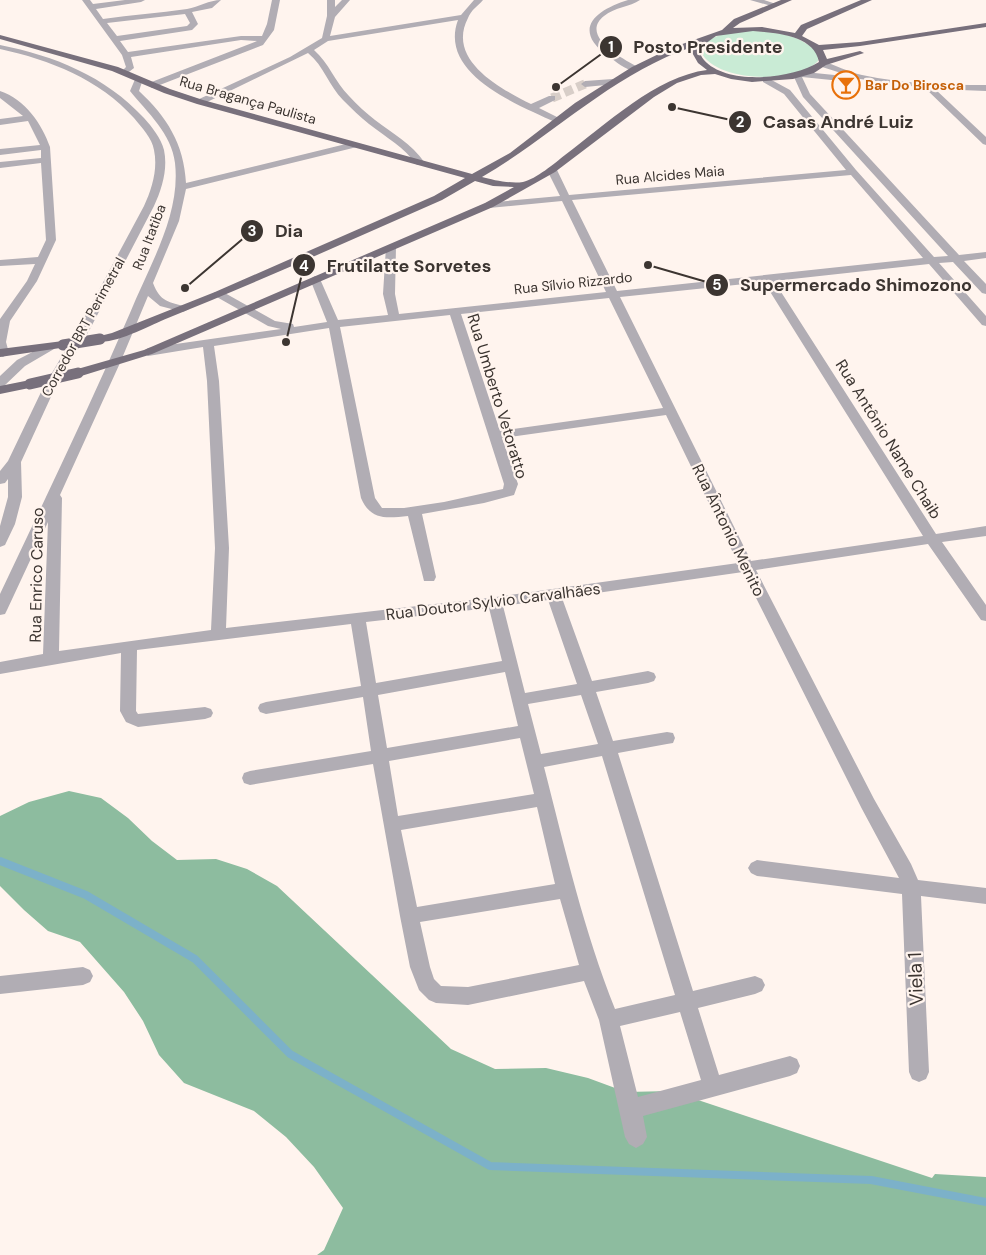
<svg xmlns="http://www.w3.org/2000/svg" width="986" height="1255" font-family="'DM Sans',sans-serif">
<style>
.green{fill:#c9ebd5}
.forest{fill:#8dbc9f}
.lines{fill:none;stroke-linecap:round;stroke-linejoin:round}
.stream{stroke:#7cb1c9;stroke-width:8}
.minor-tunnel{stroke:#d8cec8;stroke-width:9;stroke-dasharray:9 4.5;stroke-linecap:butt}
.minor{fill:#b1adb4;fill-rule:evenodd}
.major{fill:#78707c;fill-rule:evenodd}
.major-bridge{stroke:#78707c;stroke-width:11}
.labels{text-anchor:middle;stroke-width:4.5;stroke-linejoin:round;paint-order:stroke}
.far-food-label{font-size:14px;font-weight:bold;fill:#c56008;stroke:#fff4ee;text-anchor:start}
.far-street-label{font-size:14px;fill:#3c3531;stroke:#fff4ee}
.street-label{font-size:16px;fill:#3c3531;stroke:#fff4ee}
.near-street-label{font-size:19px;fill:#3c3531;stroke:#fff4ee}
.leader{fill:none;stroke:#3c3531;stroke-width:2}
.callout-dot{fill:#3c3531;stroke:#fff4ee;stroke-width:2}
.mark-label{font-size:15px;text-anchor:middle;font-weight:bold;fill:#fff}
.callout-label{font-size:18px;text-anchor:middle;font-weight:bold;fill:#3c3531;stroke:#fff4ee;stroke-width:4.5;stroke-linejoin:round;paint-order:stroke}
</style>
<rect width="100%" height="100%" fill="#fff4ee"/>
<!-- green -->
<path class="green" d="M742 31C769 31 798 32 818 53V61C797 84 716 83 701 52 706 35 727 33 742 31Z"/>
<!-- forest -->
<path class="forest" d="M69 791 101 798 128 818 152 841 177 860 216 859 247 869 277 886 451 1049 495 1069 546 1068 588 1078 626 1092 671 1091 932 1178 935 1174 986 1177V1255H317L324 1250 343 1208 314 1167 286 1137 254 1111 184 1083 159 1055 143 1021 124 992 80 942 48 931 24 910 0 886V816L29 802Z"/>
<g class="lines">
<!-- stream -->
<path class="stream" d="M0 861 86 895 195 959 290 1054 490 1166 871 1180 986 1202"/>
<!-- minor-tunnel -->
<path class="minor-tunnel" d="M552 98 585 84"/>
<!-- minor -->
<path class="minor" d="M82 0H90L93 4 125 0H145L141 2 96 9 103 19C131 15 159 13 187 9 199 7 209 0 221 0L212 8 192 12 198 24 192 30 120 41 128 52 241 36H262L267 24 272 0H280L274 30 263 45 152 88 148 85 149 83 257 41 241 40 131 57 134 68 125 75 121 72 126 67 122 55ZM185 14 190 23 187 26 117 36 107 23Z
M327 0H335V7L342 0H350L335 17 330 36 461 15 474 0H483C478 6 471 10 468 18 446 60 501 89 531 104L549 96H555V100L539 108 563 120 558 123 555 122C518 105 438 74 458 20L328 41 314 50C329 63 335 82 349 96 357 105 366 113 375 120 393 134 411 143 425 163L423 165H417C404 147 387 138 369 124 360 117 352 109 343 100 329 86 324 66 308 53L203 104H197V100L290 57 322 38 327 16Z
M628 0H640C630 7 615 7 604 16 579 36 623 59 638 67L639 69 635 72C625 69 616 62 608 56 571 29 596 10 628 0Z
M750 0H764L779 5 775 7Z
M0 45C55 56 105 76 144 118 152 127 161 138 164 150 168 169 162 189 154 206L90 329 55 388 21 462 22 497 15 524 5 545 0 547V526L8 497V479L5 483 0 484V471L8 461 43 388 78 329 144 206C152 189 158 169 154 150 152 138 142 128 134 118 99 79 50 60 0 49Z
M822 61C836 65 848 72 862 75 903 84 945 85 986 85V91L935 89 986 137V145L983 144 925 88 860 79 819 66V62Z
M805 72 844 76V80L841 81 802 77 810 94 959 255 986 252V258L964 261 986 284V294L982 293 953 262 939 263 986 316V326L982 325 929 264 774 281 936 534 986 526V536L942 542 986 605V621L981 620 928 544 756 570 874 799 911 864 918 880 986 888V904L921 896 929 1072 926 1079 919 1082 912 1079 909 1072 902 894 757 876 751 873 748 868 751 863 757 860 899 878 862 809 743 572 562 598 592 681 648 671 654 673 656 677 654 681 648 683 596 692 613 741 667 732 673 733 675 738 673 743 667 744 618 753 693 991 755 976 762 979 765 985 762 991 755 994 698 1008 719 1075 790 1056 797 1059 800 1066 797 1073 790 1076 643 1116 647 1137 643 1144 636 1148 629 1144 625 1137 599 1020 584 981 468 1005 436 1003 429 1000 419 990 410 967 400 916 373 764 250 785 244 783 242 778 244 773 250 771 371 751 363 697 266 714 260 712 258 708 260 704 266 702 361 686 351 624 137 650 136 711 138 714 205 707 211 709 213 713 211 717 205 719 138 727 126 722 120 711 121 653 0 674V662L43 654 48 522 7 610 5 614 0 615V594C44 501 89 408 130 313 149 266 181 215 175 163 172 134 147 112 130 91L136 77 143 79 139 91C167 117 184 144 186 183L354 142 359 145 357 147 186 189 179 221 153 283C160 302 169 302 187 307L189 309 183 312 160 306 148 296 120 363 60 495 62 498 59 651 211 630 215 548 207 381 203 347 148 356 142 352 148 348 281 329 268 326 215 296 213 294 215 292H223L275 321 293 324 294 327 327 322 310 279 315 276 320 279 338 320 388 315 383 294 386 247 391 244 396 247 395 294 399 314 606 292 562 201 489 208 484 205 485 203 560 196 547 170 552 167 557 170 569 195 846 170 784 94 763 82V78L766 77 790 90 856 170 934 257 948 256 803 97 794 77ZM851 175 923 258 617 291 572 200ZM764 282 923 536 751 561 620 297ZM609 298 663 408 500 431 461 314ZM450 315 504 484 503 489 444 502 404 508H382L375 498 340 327ZM329 328 361 498C371 521 387 518 408 516L424 581H434L436 577 422 514 484 503 514 495 518 484 502 438 666 415 738 563 496 597 226 628 229 548 219 381 214 346ZM548 600 577 684 525 693 503 606ZM489 608 502 661 376 683 366 622ZM505 672 518 726 387 748 378 695ZM581 695 598 744 541 754 528 704ZM520 738 534 794 398 816 389 761ZM602 756 675 995 615 1009C584 931 565 849 544 767ZM537 807 555 884 417 907 401 830ZM560 899 579 965 468 987 441 986 434 979 430 967 420 922ZM680 1012 701 1080 638 1097 620 1026Z
M613 79 616 80V84L585 87 581 84 585 81Z
M0 91C25 99 42 124 50 147L56 240 37 281 10 321 6 342 9 353 3 357 0 356V319L27 281 35 264 0 266V260L38 257 46 240 41 163 0 168V162L41 158V150L0 155V149L40 145 28 121 0 125V119L23 116 0 98Z
M50 343 56 347 54 349 25 366 4 386 0 387V376L17 360Z
M83 967 90 970 93 976 90 982 83 985 0 994V976Z"/>
<!-- major -->
<path class="major" d="M781 0H792L740 23 733 28 762 27 795 33 801 25 861 0H872L807 29 802 36 819 45 860 42 986 23V27L860 46 823 50 827 59 860 51 864 53 826 65 814 73 793 79 752 82 731 79 715 74 701 75 677 83 654 97 555 172 493 207 152 354 78 377 72 373 74 370 144 350 485 203 514 187 493 186 475 181 442 200C351 240 260 281 168 318 151 325 112 346 96 341L94 339 96 337 112 333 215 292 434 196 465 178 197 104 164 93 112 71 0 39V35L118 67 170 89 203 100 472 174 510 153 575 103 632 67 671 48 722 30 734 19ZM753 31C776 33 814 35 819 62 792 79 727 86 704 60 701 57 700 52 698 49L716 36ZM692 47 690 49 698 63 707 70C657 76 605 125 565 155 555 163 536 179 523 182 511 184 493 180 482 177 553 136 612 74 692 47Z
M63 341 67 343 69 345 67 347 0 357V349Z
M30 380 34 381 36 384 34 387 0 394V386Z"/>
<!-- major-bridge -->
<path class="major-bridge" d="M63 345 100 339
M30 384 78 373"/>
</g>
<!-- icons -->
<defs>
<g id="bar-ring" transform="scale(1.4375)"><circle r="9.5" fill="#fff4ee" stroke="#e8710a" stroke-width="1.5"/><path d="M-6-5H6L.8 .8V4.5H3.5V6h-7V4.5H-.8V.8Z" fill="#e8710a"/></g>
</defs>
<g fill-rule="evenodd">
<use href="#bar-ring" x="846" y="85"/>
</g>
<g class="labels">
<!-- far-food labels -->
<g class="far-food-label">
<text x="865" y="90">Bar Do Birosca</text>
</g>
<!-- far-street labels -->
<g class="far-street-label">
<text transform="translate(248 100) rotate(16)" y="5">Rua Bragança Paulista</text>
<text transform="translate(670 175) rotate(-5)" y="5">Rua Alcides Maia</text>
<text transform="translate(149 237) rotate(-69)" y="5">Rua Itatiba</text>
<text transform="translate(573 283) rotate(-6)" y="5">Rua Sílvio Rizzardo</text>
<text transform="translate(83 327) rotate(-61)" y="5">Corredor BRT Perimetral</text>
</g>
<!-- street labels -->
<g class="street-label">
<text transform="translate(498 396) rotate(73)" y="6">Rua Umberto Vetoratto</text>
<text transform="translate(889 439) rotate(58)" y="6">Rua Antônio Name Chaib</text>
<text transform="translate(729 530) rotate(64)" y="6">Rua Ântonio Menito</text>
<text transform="translate(36 575) rotate(-89)" y="6">Rua Enrico Caruso</text>
<text transform="translate(493 601) rotate(-7)" y="6">Rua Doutor Sylvio Carvalhães</text>
</g>
<!-- near-street labels -->
<g class="near-street-label">
<text transform="translate(915 979) rotate(-92)" y="7">Viela 1</text>
</g>
</g>
<!-- callouts -->
<path class="leader" d="M556 87L611 47M672 107L740 122M185 288L252 231M286 342L304 265M648 265L717 285"/>
<g class="callout-dot">
<circle cx="556" cy="87" r="5"/>
<circle cx="672" cy="107" r="5"/>
<circle cx="185" cy="288" r="5"/>
<circle cx="286" cy="342" r="5"/>
<circle cx="648" cy="265" r="5"/>
<circle cx="611" cy="47" r="12"/>
<circle cx="740" cy="122" r="12"/>
<circle cx="252" cy="231" r="12"/>
<circle cx="304" cy="265" r="12"/>
<circle cx="717" cy="285" r="12"/>
</g>
<g class="mark-label">
<text x="611" y="52">1</text>
<text x="740" y="127">2</text>
<text x="252" y="236">3</text>
<text x="304" y="271">4</text>
<text x="717" y="290">5</text>
</g>
<g class="callout-label">
<text x="708" y="53">Posto Presidente</text>
<text x="838" y="128">Casas André Luiz</text>
<text x="289" y="237">Dia</text>
<text x="409" y="272">Frutilatte Sorvetes</text>
<text x="856" y="291">Supermercado Shimozono</text>
</g>
</svg>
